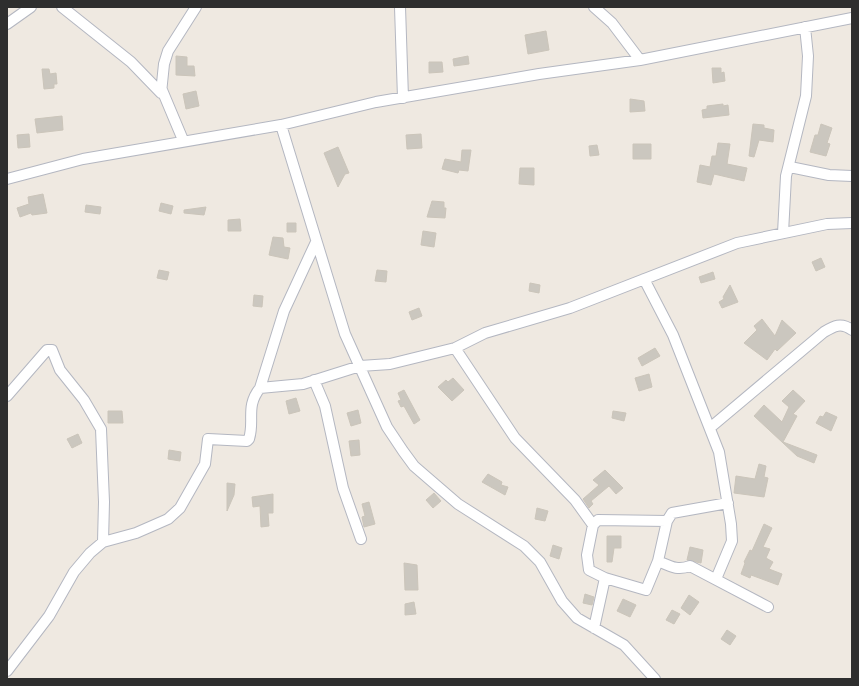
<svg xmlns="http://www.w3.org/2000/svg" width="859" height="686" font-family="'Roboto Condensed',sans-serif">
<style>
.building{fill:#cbc7bf;stroke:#cbc5ba}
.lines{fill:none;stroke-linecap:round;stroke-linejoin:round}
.minor-casing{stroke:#b4b7c1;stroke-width:12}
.minor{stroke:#fff;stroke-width:10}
</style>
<rect width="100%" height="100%" fill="#efe9e1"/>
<!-- building -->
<path class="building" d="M546 31 549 50 528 54 525 35Z
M176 56 187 57V66H194L195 76 176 75Z
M468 56 469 64 454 66 453 59Z
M429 62H442L443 72 429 73Z
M712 68H721V73L724 72 725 81 713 83Z
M42 69H49L50 74 56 73 57 84H54V88L44 89Z
M196 91 199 106 186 109 183 94Z
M630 99 644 101 645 111 630 112Z
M723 104V106L728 105 729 115 703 118 702 110 707 109V106Z
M62 116 63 130 37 133 35 119Z
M753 124 764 125V128L774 130 773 142 759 140 754 157 749 156Z
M821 124 832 128 827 143 830 144 826 156 810 152 815 135H818Z
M29 134 30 147 18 148 17 135Z
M421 134 422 148 407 149 406 135Z
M718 143 730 144 727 164 747 168 744 181 714 174 711 185 697 182 700 165 710 167 712 156H716Z
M633 144H651V159H633Z
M597 145 599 155 590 156 589 146Z
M338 147 349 173 345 174 338 187 324 153Z
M462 150H471L468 171 459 170 458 173 442 169 445 159 461 162Z
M520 168H534V185L519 184Z
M43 194 47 213 32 215 31 213 20 217 17 208 29 204 28 197Z
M432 201 444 202V208H446L445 218 427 217Z
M161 203 173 206 171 214 159 211Z
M86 205 101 207 100 214 85 212Z
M206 207 204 215 184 213V210Z
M240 219 241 231H228V220Z
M287 223H296V232H287Z
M423 231 436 233 434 247 421 245Z
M273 237 283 238 284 247 290 248 288 259 269 255Z
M821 258 825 267 816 271 812 262Z
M159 270 169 272 167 280 157 278Z
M377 270 387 271 386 282 375 281Z
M713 272 715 279 701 283 699 277Z
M530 283 540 285 539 293 529 291Z
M730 285 738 302 722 308 719 302 724 299 723 297Z
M254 295 263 296 262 307 253 306Z
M419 308 422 316 412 320 409 312Z
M762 319 775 336 782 320 796 333 777 351 775 349 767 360 744 343 757 330 754 326Z
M655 348 660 356 642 366 638 358Z
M649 374 652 387 639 391 635 378Z
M453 378 464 390 452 401 438 387 446 380 448 382Z
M404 390 420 420 414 424 404 406 401 407 398 401 401 400 398 393Z
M793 390 805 401 793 414 797 416 783 442 817 455 814 463 797 456 754 416 764 405 782 422 789 407 782 401Z
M296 398 300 411 289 414 286 401Z
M358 410 361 423 351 426 347 413Z
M108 411H122L123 423H108Z
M613 411 626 413 624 421 612 418Z
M826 412 837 417 831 431 816 423 820 416 823 417Z
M78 434 82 443 72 448 67 439Z
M359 440 360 455 351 456 349 441Z
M169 450 181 452 180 461 168 459Z
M759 464 766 466 764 477 768 478 764 497 734 493 736 476 755 479Z
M605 470 623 488 616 494 609 486 591 501 593 504 589 508 583 499 599 485 593 480Z
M488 474 502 482 501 485 508 487 505 495 482 482Z
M227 483 235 484 234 495 227 511Z
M434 493 441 501 433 508 426 500Z
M273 494V513H268L269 526 261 527 260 506 253 507 252 497Z
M369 502 375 524 364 527 362 517 365 516 362 504Z
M537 508 548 511 545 521 535 519Z
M764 524 772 528 763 547 770 549 766 558 773 562 769 569 782 574 778 585 751 575 750 578 741 574 745 563 744 562 750 550 752 551Z
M607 536H621V548H614L612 562H607Z
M553 545 562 548 559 559 550 556Z
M690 547 703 550 701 563 687 560Z
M404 563 417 565 418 590H405Z
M585 594 594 597 592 605 583 603Z
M689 595 699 602 690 615 681 608Z
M623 599 636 605 630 617 617 611Z
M414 602 416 614 405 615V604Z
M672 610 680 614 674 624 666 620Z
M727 630 736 636 730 645 721 639Z"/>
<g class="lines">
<!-- minor casing -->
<g class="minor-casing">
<path id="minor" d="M62 7 131 62 161 93 162 90 183 140
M400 7 403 98
M594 7 612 23 640 60
M7 24 31 7
M161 93 164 64 168 51 196 7
M281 125 345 334 387 427 403 451 414 466 458 504 524 546 540 562 562 601 577 618 624 645 655 679
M790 167 829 175 852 176
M7 179 83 159 281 125 376 102 539 74 640 60 852 18
M783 233 786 176 806 96 808 56 805 27
M644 279 673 335 719 452 731 524 732 541 716 579
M455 348 515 438 575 500 593 525
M314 380 325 406 343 488 361 539
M260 388 303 384 360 366 390 364 455 348 485 333 570 308 737 243 827 224 852 223
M7 396 47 350H52L60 370 84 400 101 429 104 502 103 542
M711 427 824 332C834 326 841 322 852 330
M658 561C670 566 677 571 690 566L768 607
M605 578 646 590 658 561 667 521 672 513 728 503
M594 628 605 578 589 570 587 555 593 525 598 520 667 521
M7 671 49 616 74 572 90 553 103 542 136 533 168 519 180 508 205 464 208 439 247 441 249 439C255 420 245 407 260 388L284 311 316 242"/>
</g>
<!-- minor -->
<use href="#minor" class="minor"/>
</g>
<!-- border -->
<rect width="859" height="686" fill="none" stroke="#2e2e2e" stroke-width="16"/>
</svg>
